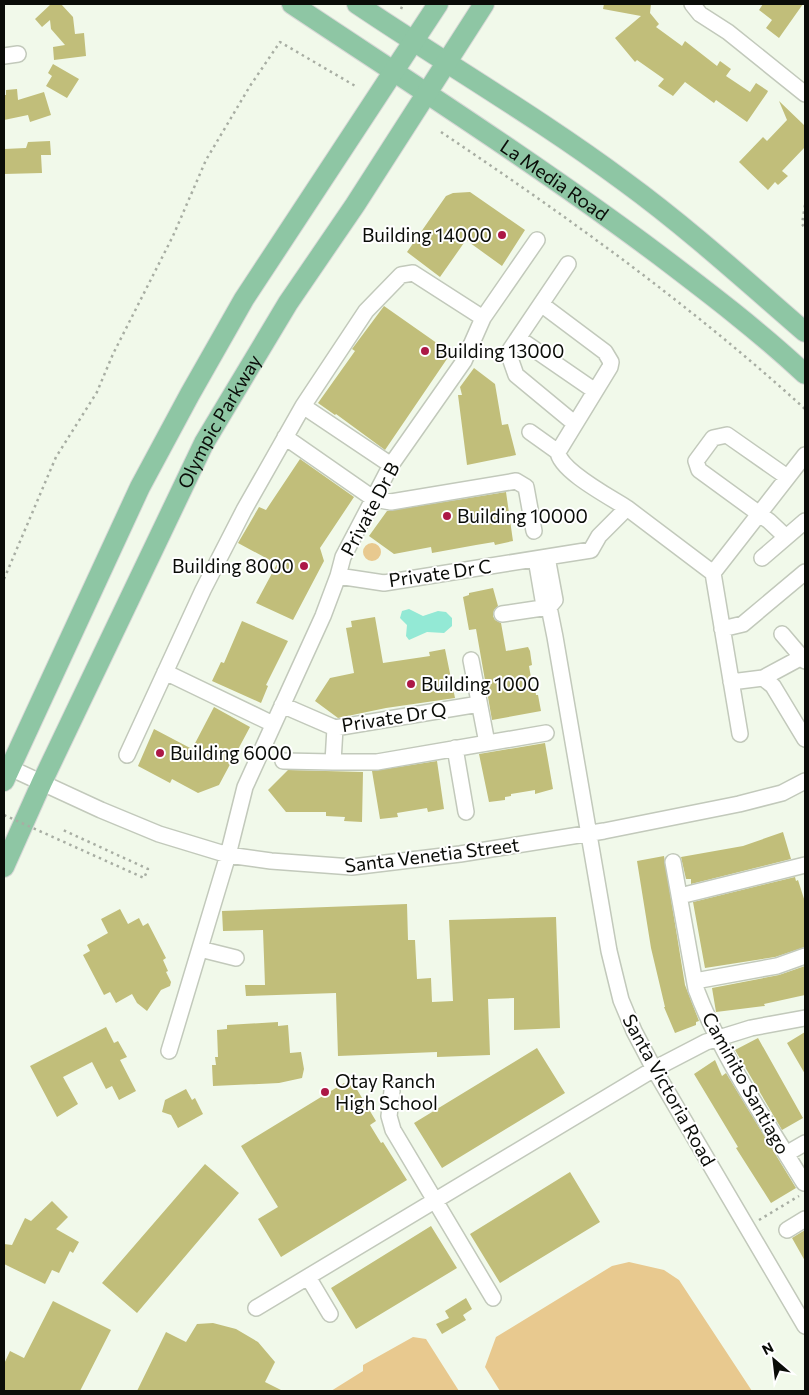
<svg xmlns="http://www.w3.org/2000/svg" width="809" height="1395" font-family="Commissioner,sans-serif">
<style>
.green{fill:#e8c98f}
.water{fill:#93e9d5}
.building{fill:#c1be7a}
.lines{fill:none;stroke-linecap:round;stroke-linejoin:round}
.minor-casing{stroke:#c2c9bb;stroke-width:18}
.major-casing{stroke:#d8d8d7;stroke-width:22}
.path{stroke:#a8aea3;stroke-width:2.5;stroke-dasharray:2.5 4;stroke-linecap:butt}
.minor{stroke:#fff;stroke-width:15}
.major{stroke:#8ec6a4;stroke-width:20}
.path-bridge{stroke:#a8aea3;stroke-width:2.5;stroke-dasharray:2.5 4;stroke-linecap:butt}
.poi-dot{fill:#ac1846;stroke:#fff;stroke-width:2}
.labels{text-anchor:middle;stroke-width:4;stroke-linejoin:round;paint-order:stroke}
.street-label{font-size:19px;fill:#0a0c08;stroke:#fff}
.poi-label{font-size:19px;fill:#0a0c08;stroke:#fff;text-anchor:start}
</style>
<rect width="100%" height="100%" fill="#f1f9ea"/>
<!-- green -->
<path class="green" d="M363 552a9 9 0 1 1 18 0a9 9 0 1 1-18 0Z
M629 1262 664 1270 679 1280 752 1391H500L485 1367 496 1337 612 1266Z
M413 1337 426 1339 459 1391H331L363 1371V1365Z"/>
<!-- water -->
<path class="water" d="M409 609 423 616 438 611 446 612 452 618V626L444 633 427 632 409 640 406 636 407 625 400 618 402 611Z"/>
<!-- building -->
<path class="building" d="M51 4H61L73 17 75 34 84 33 86 56 54 60 53 47 65 45 51 29 50 20 42 27 35 19Z
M604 4H651L650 13 659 24 656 27 682 46 685 41 717 66 720 61 731 69 726 76 750 92 756 83 768 91 767 93 747 122 716 100 714 103 685 82 673 96 658 86 664 79 637 60 635 62 615 38 641 16 603 9Z
M763 4H803L779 38 766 28 772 20 759 10Z
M53 64 79 79 67 98 46 86 52 76 48 73Z
M17 89 18 100 44 92 51 115 30 122 28 115 4 120V95H6V90Z
M779 101 805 126V147L782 171 788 176 778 185 775 182 768 190 739 162 763 137 767 141 787 120Z
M50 141 51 155H41L42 173 4 174V149L26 148 28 142Z
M470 192 525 230 502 266 466 240 440 277 407 252 446 196 453 193Z
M384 306 451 353 385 450 336 414 335 415 318 403 355 351 352 349Z
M474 368 495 384 502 425 508 424 516 455 467 465 458 395H462L460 387Z
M300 459 354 497 320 548 324 561 293 620 256 603 277 564 238 543 259 507 266 510Z
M506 492 513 541 495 545 494 542 476 545 432 553 431 547 394 554 369 536 387 511Z
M493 588 498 606 494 610 493 616 495 620 501 623 506 651 528 647 530 651 532 665 529 666 533 689H535L536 695H538L541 711 492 720 476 629 469 630 463 597 469 595V593Z
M375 617 383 663 430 656 429 652 445 649 455 698 386 708 338 718 315 701 330 678 354 673 346 628 352 627 351 621Z
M242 621 288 641 266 685 268 686 261 703 212 681 221 662 224 663Z
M214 707 250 727 219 785 198 793 172 779 170 783 138 766 154 729 192 749Z
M545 743 553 789 535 794V790L511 794V796L505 797V800L489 802 479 754Z
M437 761 444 809 428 812 427 808 397 813 398 817 380 819 372 771Z
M288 770 363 772 362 822 344 821 345 817 326 816V812H286L268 790Z
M783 832 791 859 691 884V879H686L681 857 743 846Z
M664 856 685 985 699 1021 696 1022V1025L675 1033 664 1007H665L651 948 637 861Z
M795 877 796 881 798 880 805 902V947L775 957 705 968 693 902Z
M407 904 408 940H415L417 979 431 978 432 1002 453 1001 449 920 556 917 560 1028 514 1030V998L488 999 490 1055 437 1057V1052L338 1056 336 993 246 996 245 985H265L263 930 223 931 222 911Z
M120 909 128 924 139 918 143 926 148 923 166 958 163 960 168 971 166 972 171 982 170 986 161 990 147 1011 137 1003 132 994 116 1003 110 992 104 995 83 955 90 951 87 945 108 933 101 919Z
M805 966V995L764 1004 765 1006 716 1012 712 988 779 975Z
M278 1022V1026L288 1025 290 1053 301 1052 304 1069 302 1078 279 1083 213 1086 212 1065H216L215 1057H218L217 1030 227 1029V1025Z
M106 1027 114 1043 118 1041 127 1057 120 1060 136 1091 119 1100 112 1086 106 1089 92 1062 63 1077 78 1104 57 1117 30 1066Z
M805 1032V1074L787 1043Z
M758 1038 803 1118 782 1130 735 1050Z
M537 1048 565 1093 442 1168 414 1123Z
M715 1060 722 1076 726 1073 796 1188 771 1203 736 1148 738 1147 694 1074Z
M344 1083 347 1087 353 1083 376 1121 370 1125 381 1143 383 1142 407 1180 281 1257 258 1219 278 1207 241 1146Z
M186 1089 192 1100 195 1098 203 1114 178 1128 171 1115 162 1112 165 1100Z
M205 1164 239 1193 137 1313 102 1283Z
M570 1172 600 1222 500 1283 470 1234Z
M52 1201 68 1217 56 1229 79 1242 73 1253 70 1251 59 1273 52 1270 45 1284 4 1264V1244L12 1245 25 1218 31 1221Z
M431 1226 457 1268 356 1329 331 1288Z
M805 1230V1261L792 1238Z
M466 1298 472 1309 463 1315 466 1320 442 1334 436 1324 449 1318 445 1311Z
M53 1301 111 1330 80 1391H4V1364L10 1351 24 1358Z
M213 1323 236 1329 258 1342 275 1362 265 1382 283 1391H137L166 1332 186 1342 197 1324Z"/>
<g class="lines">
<!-- minor casing -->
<g class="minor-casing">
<path id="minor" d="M692 4 700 14 728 32 805 94
M4 56 18 54
M568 264 510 350V358L516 375 574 423
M541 304 605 352 611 362 610 367 558 452C560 471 610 497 627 508
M518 338 595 391
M303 406 391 465
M530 432 558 452
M285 437 374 499 391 502 516 481 526 487 534 531
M786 537 769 521 699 470 696 461 713 438 727 435 787 477
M762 558 805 521
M536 559 543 600 549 607 555 637 609 951 621 1000 634 1031 654 1069 805 1326
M713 573 805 455
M338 576 384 583 591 550 599 536 627 508 713 573 740 734
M502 614 549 607 555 600 547 557
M722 629 743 624 805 572
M782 634 805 661
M471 660 487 743
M165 672 273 724
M763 678 802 657
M731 682 763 678 773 686 805 739
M282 705 335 728 479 704
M335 728 333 762H377L546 733
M455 748 466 812
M127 755 203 590 244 510 303 406 366 311 401 275 413 273 483 318
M283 761 333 762
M10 768 101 810 159 834 228 855 271 861 352 867 460 854 604 831 739 804 782 793 805 781
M673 862 696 989C722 1058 766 1120 804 1183
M680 896 805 865
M200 949 236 958
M695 981 777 966 805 956
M169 1051 228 855 245 787 323 616 338 576 343 557 391 465 464 361 483 318 537 240
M392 1091 389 1116 393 1130 493 1298
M786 1154 805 1143
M787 1230 805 1219
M308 1277 330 1314
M256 1308 654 1069 706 1042 751 1028 805 1018"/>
</g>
<!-- major casing -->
<g class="major-casing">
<g id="major">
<path id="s1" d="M292 4C415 86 540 166 659 255 709 293 759 331 805 374"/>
<path d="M357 4C446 64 539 118 625 182 688 228 746 281 805 332"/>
<path d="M4 781 140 487 190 394 244 299 438 4"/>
<path id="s2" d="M4 867 42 782 204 443 288 303 355 205 484 4"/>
</g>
</g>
<!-- path -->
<path class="path" d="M401 9 403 4
M441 132C568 217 692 306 805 409
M805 205 802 224 805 228
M4 579 56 457 97 392 113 354 173 236 206 160 250 86 280 42 357 87
M759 1220 799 1196"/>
<!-- minor -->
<use href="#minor" class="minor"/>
<!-- major -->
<use href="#major" class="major"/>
<!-- path-bridge -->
<path class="path-bridge" d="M4 815 144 878 148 869 63 830"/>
</g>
<!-- markers -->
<g class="poi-dot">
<circle cx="502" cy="235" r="5"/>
<circle cx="425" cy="351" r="5"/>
<circle cx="447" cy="516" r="5"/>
<circle cx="304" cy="566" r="5"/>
<circle cx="411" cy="684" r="5"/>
<circle cx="160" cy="753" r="5"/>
<circle cx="325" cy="1092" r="5"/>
</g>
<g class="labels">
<!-- street labels -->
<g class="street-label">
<text dy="7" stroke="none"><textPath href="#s1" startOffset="316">La Media Road</textPath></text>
<text dy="7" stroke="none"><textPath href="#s2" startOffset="495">Olympic Parkway</textPath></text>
<text transform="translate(370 509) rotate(-62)" y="7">Private Dr B</text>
<text transform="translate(440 573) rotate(-8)" y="7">Private Dr C</text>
<text transform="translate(394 717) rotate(-9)" y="7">Private Dr Q</text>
<text transform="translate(432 855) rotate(-7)" y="7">Santa Venetia Street</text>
<text transform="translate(746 1083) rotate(61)" y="7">Caminito Santiago</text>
<text transform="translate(669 1090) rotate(61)" y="7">Santa Victoria Road</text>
</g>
<!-- poi labels -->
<g class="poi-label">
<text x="492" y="242" text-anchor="end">Building 14000</text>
<text x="435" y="358">Building 13000</text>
<text x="457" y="523">Building 10000</text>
<text x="294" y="573" text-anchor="end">Building 8000</text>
<text x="421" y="691">Building 1000</text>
<text x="170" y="760">Building 6000</text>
<text x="335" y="1088">Otay Ranch<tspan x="335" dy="22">High School</tspan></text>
</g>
</g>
<!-- border -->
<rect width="809" height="1395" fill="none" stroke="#0a0c08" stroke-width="10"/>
<!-- north arrow -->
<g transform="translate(774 1360) rotate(332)" stroke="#ffffff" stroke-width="4" paint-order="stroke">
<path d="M0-4L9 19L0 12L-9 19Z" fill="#0a0c08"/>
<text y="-8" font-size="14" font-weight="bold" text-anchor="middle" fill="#0a0c08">N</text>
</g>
</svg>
